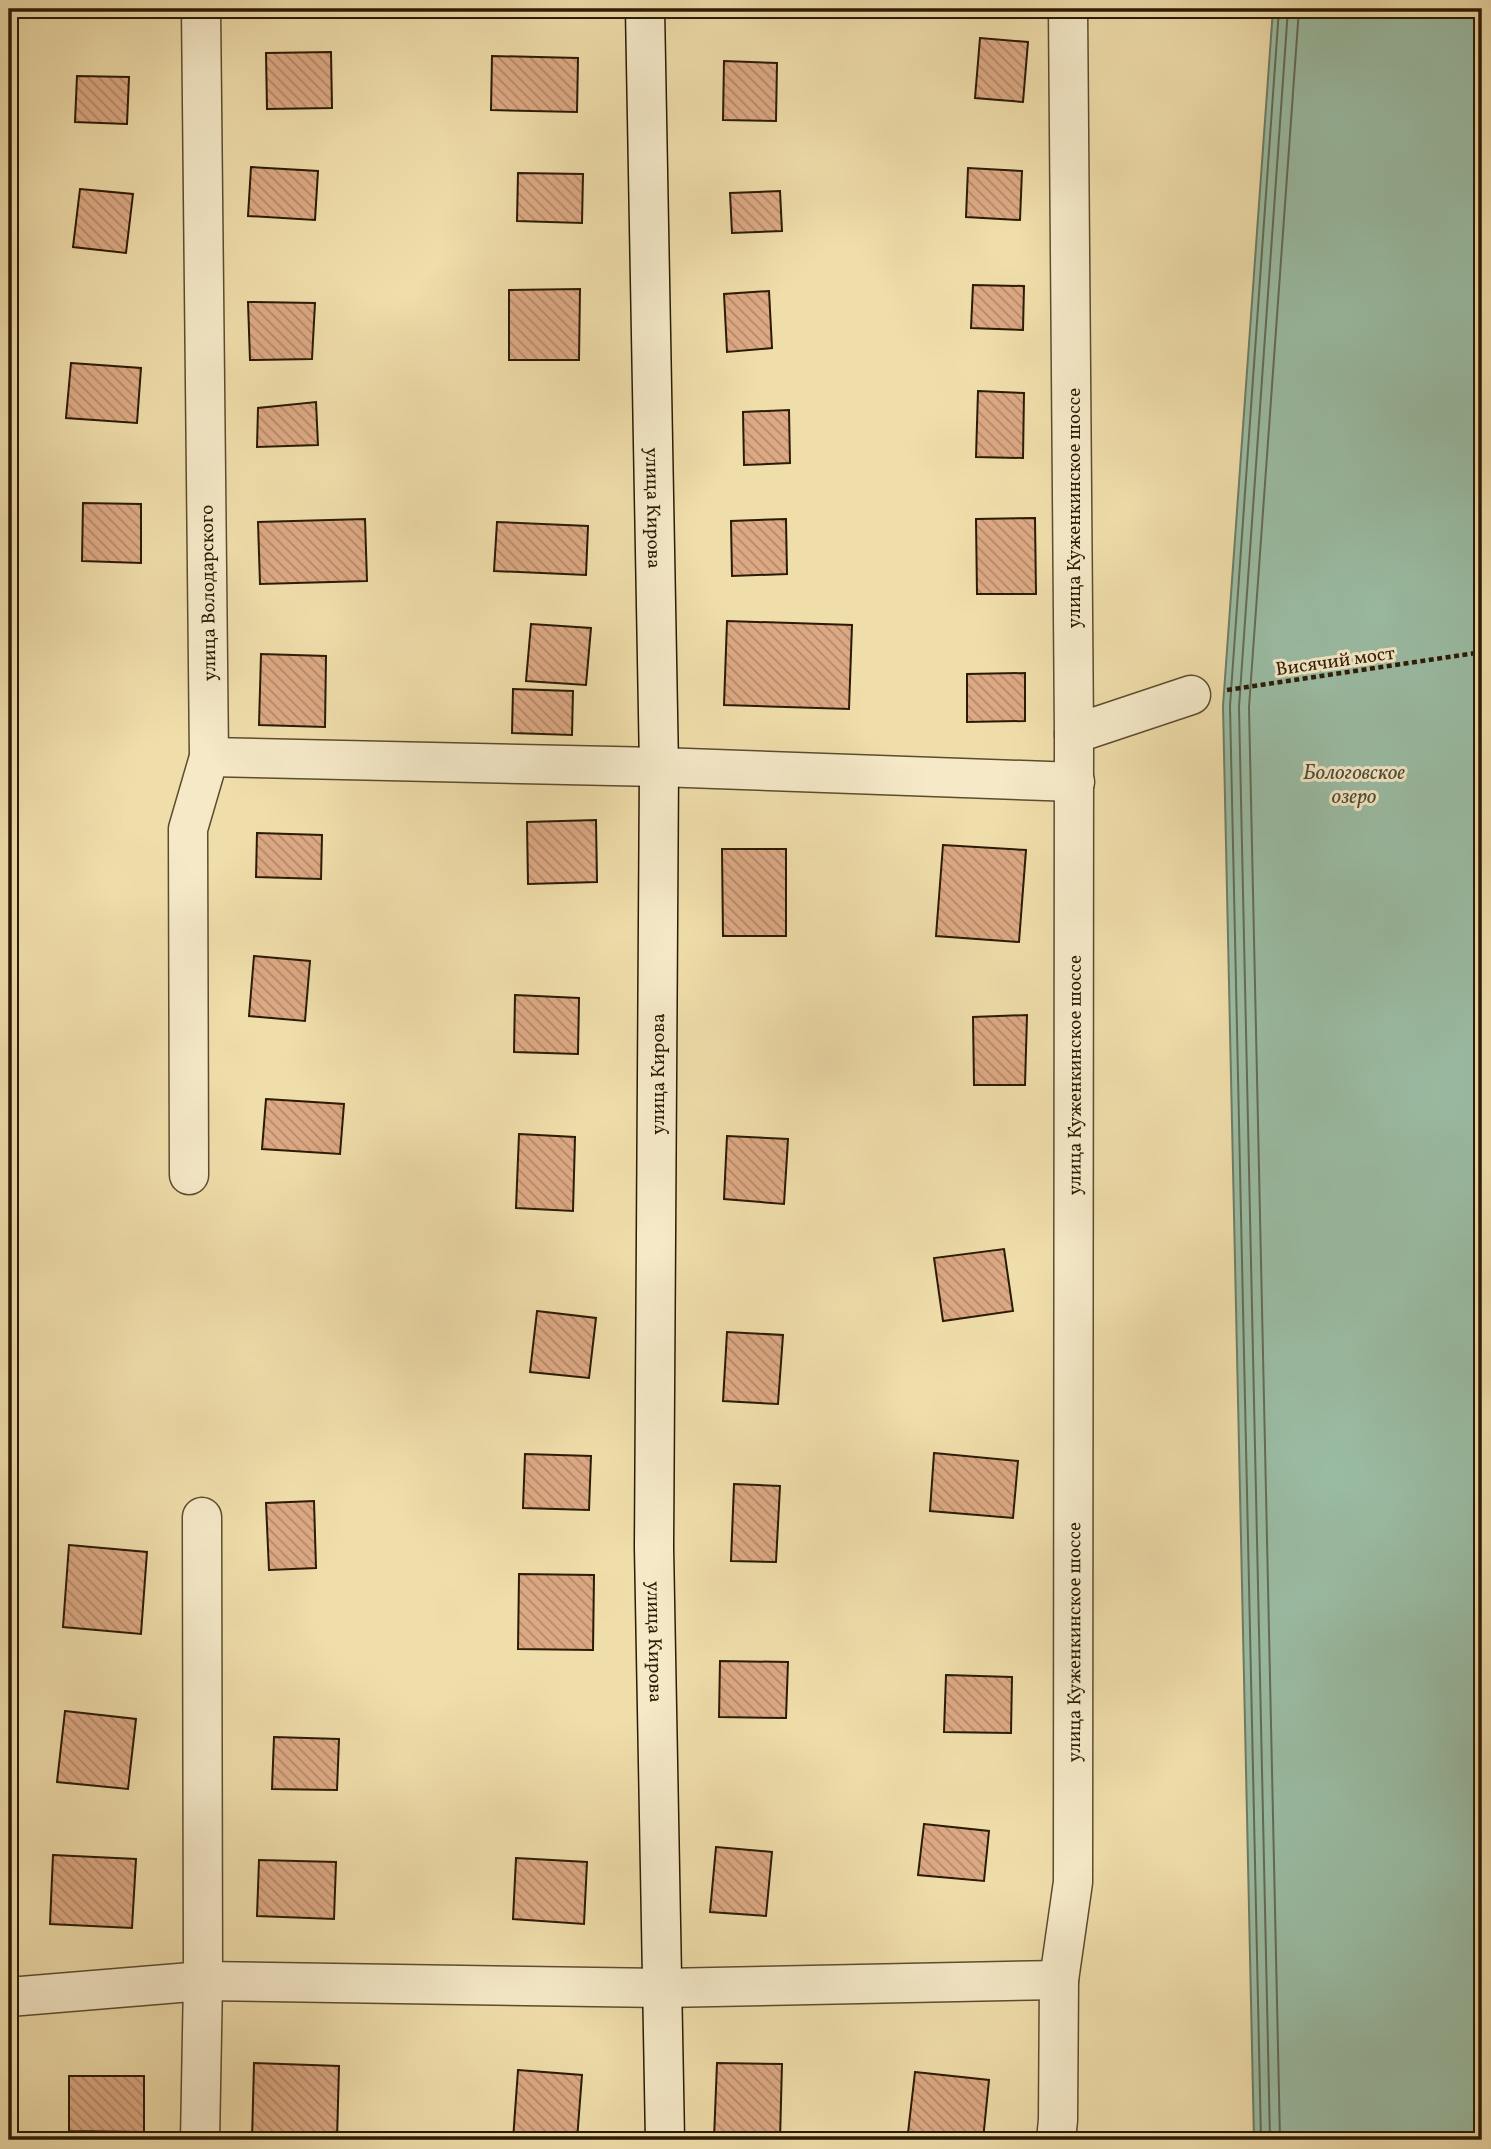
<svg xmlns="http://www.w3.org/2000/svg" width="1491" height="2149" font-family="Vollkorn,serif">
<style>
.water{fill:#9abda5;stroke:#6e7c65;stroke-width:2}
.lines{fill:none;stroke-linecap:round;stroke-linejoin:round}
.shore{stroke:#626c55;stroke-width:2}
.building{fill:url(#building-back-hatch);stroke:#2b1b05;stroke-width:2}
.street-casing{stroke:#5c4c2e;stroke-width:41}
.secondary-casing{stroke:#2b1b05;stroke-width:41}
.path{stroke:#2b1b05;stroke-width:4.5;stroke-dasharray:5 3.5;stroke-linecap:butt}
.street{stroke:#f5e9c8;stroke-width:38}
.secondary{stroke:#f5e9c8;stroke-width:38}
.labels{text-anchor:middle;stroke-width:6;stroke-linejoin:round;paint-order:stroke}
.street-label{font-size:19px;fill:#2b1b05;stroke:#f5e9c8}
.water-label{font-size:21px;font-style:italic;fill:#4c4c35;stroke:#f5e9c8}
</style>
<defs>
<pattern id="building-back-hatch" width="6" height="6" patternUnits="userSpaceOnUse" patternTransform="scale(1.75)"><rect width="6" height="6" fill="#dda984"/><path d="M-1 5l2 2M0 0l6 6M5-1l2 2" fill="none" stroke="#b3896a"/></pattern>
</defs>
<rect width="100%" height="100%" fill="#efddaa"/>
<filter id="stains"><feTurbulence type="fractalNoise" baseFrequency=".00286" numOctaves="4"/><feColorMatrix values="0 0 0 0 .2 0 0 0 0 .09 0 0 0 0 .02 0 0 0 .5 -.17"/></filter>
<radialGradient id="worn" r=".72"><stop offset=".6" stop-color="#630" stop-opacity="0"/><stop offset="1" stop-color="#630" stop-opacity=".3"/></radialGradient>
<!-- water -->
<path class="water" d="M1273 9H1482V2140H1254L1223 706Z"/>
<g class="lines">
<!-- shore -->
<path class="shore" d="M1261 2140 1230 706 1279 9
M1270 2140 1239 707 1288 9
M1280 2140 1249 707 1299 9"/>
</g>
<!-- building -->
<path class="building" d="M980 38 1028 42 1023 102 975 98Z
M331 52 332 108 267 109 266 53Z
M492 56 578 58 577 112 491 110Z
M724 61 777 63 776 121 723 120Z
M77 76 129 77 127 124 75 122Z
M251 167 318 171 315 220 248 216Z
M968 168 1022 171 1020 220 966 217Z
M518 173 583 174 582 223 517 221Z
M80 189 133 194 126 253 73 247Z
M780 191 782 231 732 233 730 193Z
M973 285 1024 286 1023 330 971 328Z
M580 289 579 360H509V290Z
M769 291 772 348 727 352 724 294Z
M248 302 315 303 312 359 250 360Z
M71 363 141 368 137 423 66 418Z
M978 391 1024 393 1023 458 976 457Z
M316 402 318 445 257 447 258 408Z
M789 410 790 463 744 465 743 412Z
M83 503 141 504V563L82 561Z
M1035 518 1036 594H977L976 519Z
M365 519 367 581 260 584 258 522Z
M786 519 787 574 732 576 731 521Z
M497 522 588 526 586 575 494 571Z
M727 621 852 625 849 709 724 705Z
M531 624 591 628 586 685 526 681Z
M261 654 326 656 325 727 259 725Z
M1025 673V721L967 722V674Z
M513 689 573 691 572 735 512 733Z
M596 820 597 882 528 884 527 822Z
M257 833 322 835 321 879 256 877Z
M943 845 1026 850 1019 942 936 936Z
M722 849H786V936H723Z
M254 956 310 961 305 1021 249 1016Z
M515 995 579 998 578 1054 514 1052Z
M1027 1015 1025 1085H974L973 1017Z
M266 1099 344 1104 340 1154 262 1149Z
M519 1134 575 1137 573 1211 516 1208Z
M727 1136 788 1139 784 1204 724 1199Z
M1004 1249 1013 1311 943 1321 934 1258Z
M537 1311 596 1318 589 1378 530 1372Z
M727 1332 783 1335 778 1404 723 1401Z
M934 1453 1018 1461 1013 1518 930 1511Z
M525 1454 591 1456 589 1510 523 1508Z
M734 1484 780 1486 776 1562 731 1561Z
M314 1501 316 1568 269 1570 266 1503Z
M69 1545 147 1552 141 1634 63 1627Z
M519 1574 594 1575 593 1650 518 1649Z
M720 1661 788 1662 786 1718 719 1717Z
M946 1675 1012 1677 1011 1733 944 1732Z
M65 1711 136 1719 128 1789 57 1782Z
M274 1737 339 1739 337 1790 272 1789Z
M924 1824 989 1831 984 1881 918 1875Z
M716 1847 772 1852 766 1916 710 1912Z
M53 1855 136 1859 132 1928 50 1924Z
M516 1858 587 1862 584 1924 513 1919Z
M259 1860 336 1862 334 1919 257 1916Z
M254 2063 339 2066 337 2140H252Z
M717 2063 782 2064 780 2140 714 2139Z
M518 2070 582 2075 577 2140H513Z
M915 2072 989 2080 983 2140 908 2133Z
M69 2076H144V2132L69 2131Z"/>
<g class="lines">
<!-- street casing -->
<g class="street-casing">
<g id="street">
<path d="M1074 734 1191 695"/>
<path d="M209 757 659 767 1075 782"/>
<path d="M189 1175 188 829 209 757 201 9"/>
<path d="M9 1997 203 1981 663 1988 1059 1980"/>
<path d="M200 2140 203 1981 202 1517"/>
<path id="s1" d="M1056 2140 1058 2120 1059 1980 1073 1882 1074 734 1068 9"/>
</g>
</g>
<!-- secondary casing -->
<g class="secondary-casing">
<g id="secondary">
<path id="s2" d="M645 9 659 767 654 1547 665 2140"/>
</g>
</g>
<!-- path -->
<path class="path" d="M1227 690 1482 652"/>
<!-- street -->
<use href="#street" class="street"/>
<!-- secondary -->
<use href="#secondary" class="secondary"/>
</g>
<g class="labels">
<!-- street labels -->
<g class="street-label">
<text dy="7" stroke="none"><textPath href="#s2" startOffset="499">улица Кирова</textPath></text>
<text transform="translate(1073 508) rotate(-90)" y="7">улица Куженкинское шоссе</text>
<text transform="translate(207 593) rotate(-91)" y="7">улица Володарского</text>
<text transform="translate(1335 660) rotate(-8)" y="7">Висячий мост</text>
<text transform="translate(657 1074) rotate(-90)" y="7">улица Кирова</text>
<text dy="7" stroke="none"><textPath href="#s1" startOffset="1066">улица Куженкинское шоссе</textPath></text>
<text dy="7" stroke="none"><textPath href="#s2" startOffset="1633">улица Кирова</textPath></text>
<text dy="7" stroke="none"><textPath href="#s1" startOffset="499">улица Куженкинское шоссе</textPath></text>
</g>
<!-- water labels -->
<g class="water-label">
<text x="1354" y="779">Бологовское<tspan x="1354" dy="24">озеро</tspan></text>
</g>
</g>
<!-- margin -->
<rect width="1491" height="2149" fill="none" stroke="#efddaa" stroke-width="35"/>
<rect x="10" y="10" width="1470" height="2128" fill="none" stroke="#2b1b05" stroke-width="3.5"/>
<rect x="18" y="18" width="1456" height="2114" fill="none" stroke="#2b1b05" stroke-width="2"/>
<rect width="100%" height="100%" filter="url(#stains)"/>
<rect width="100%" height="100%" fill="url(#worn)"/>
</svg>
